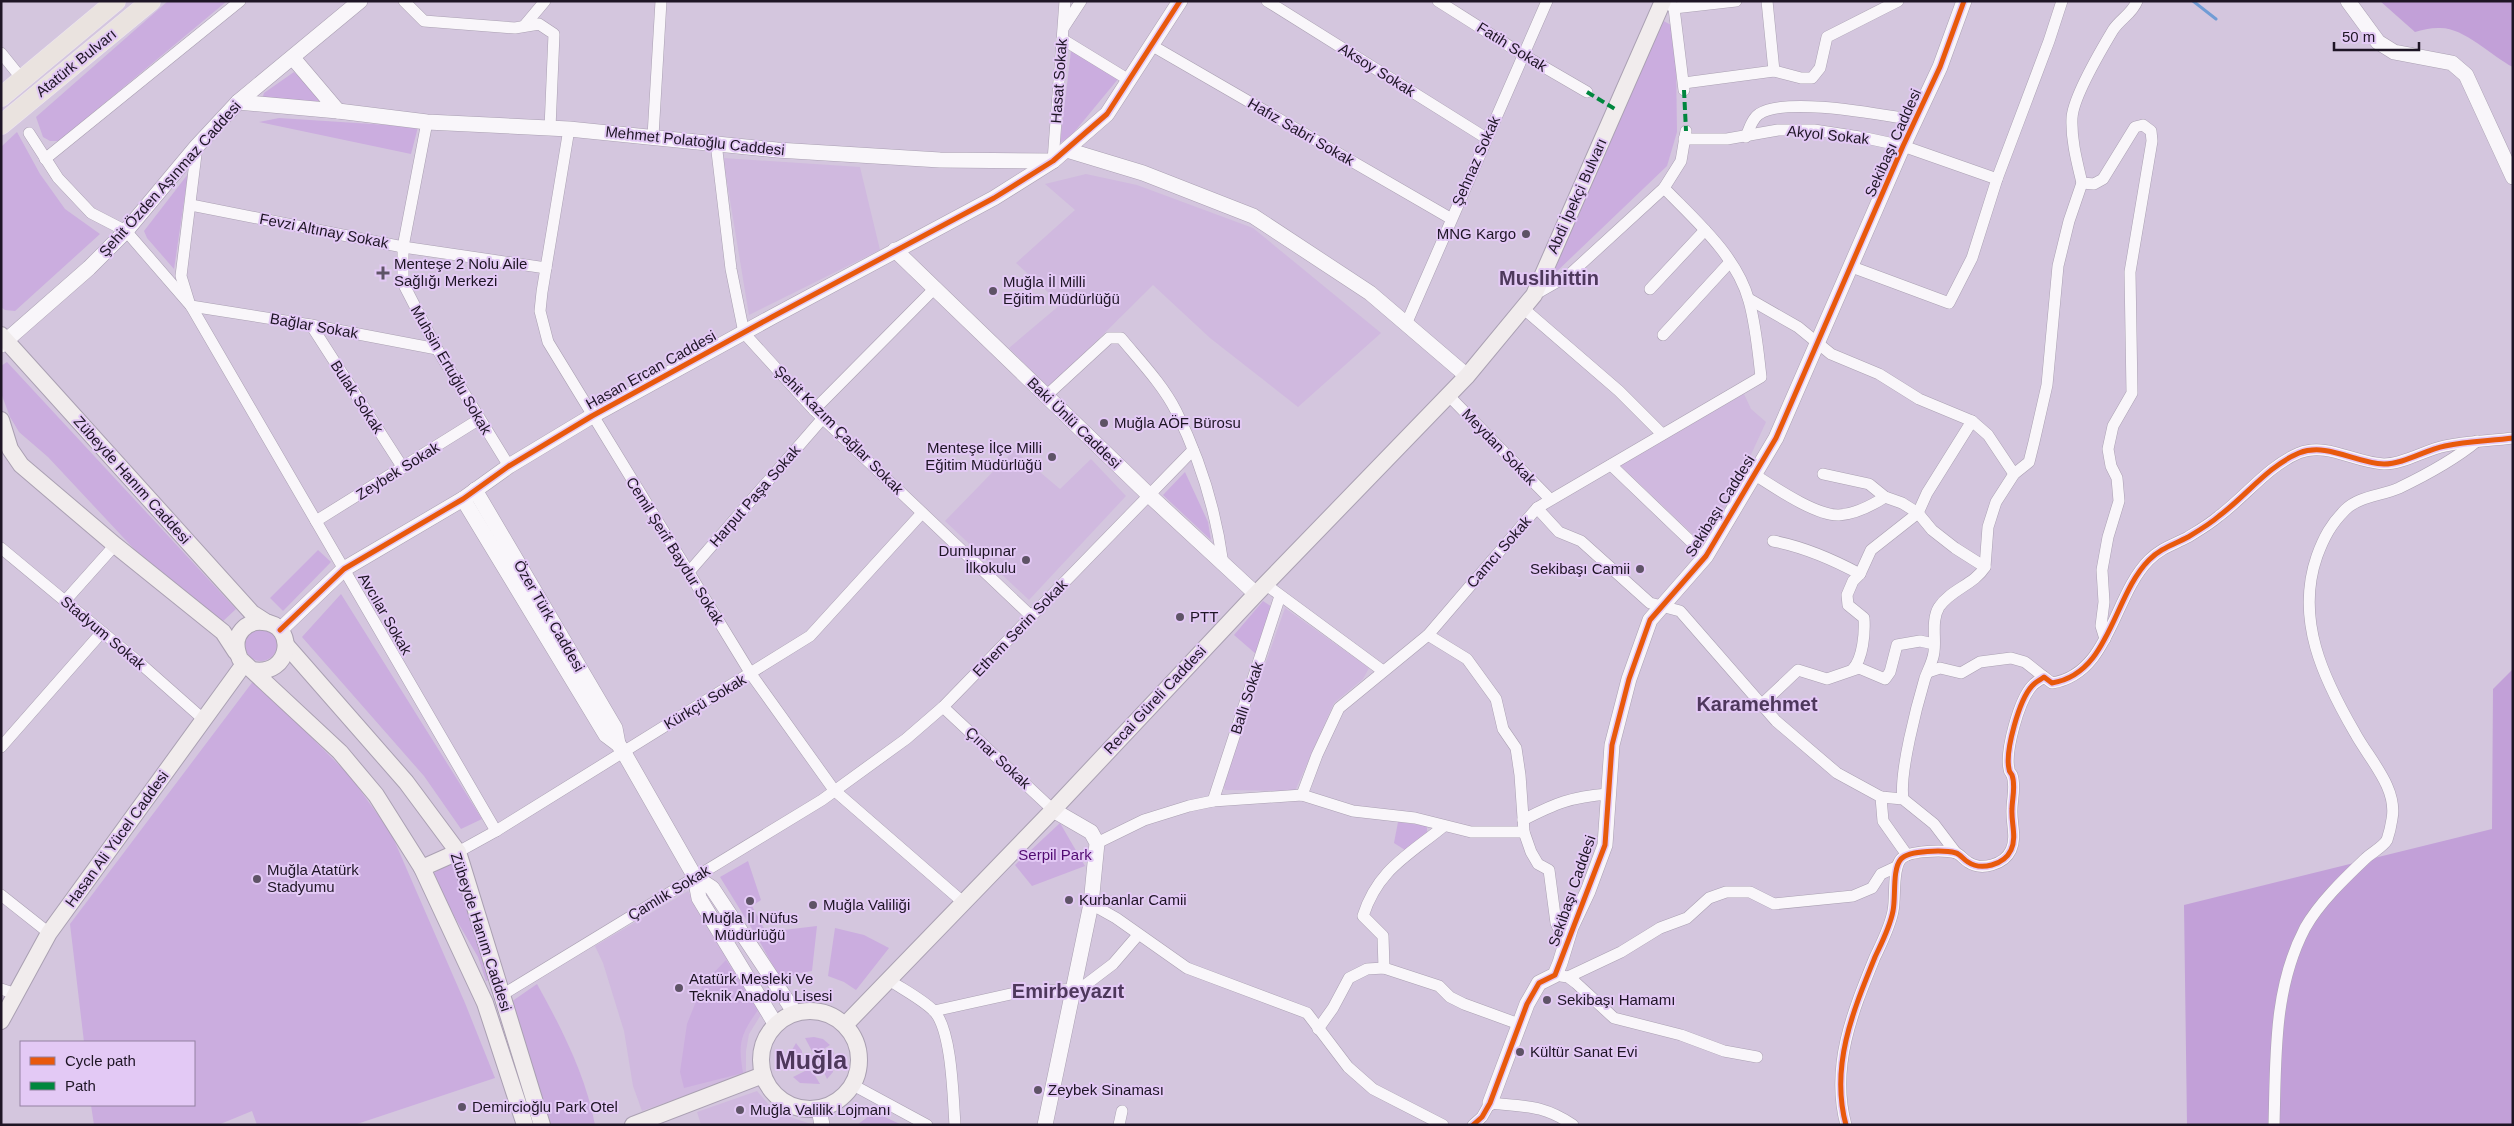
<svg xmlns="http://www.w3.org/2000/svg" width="2514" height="1126" font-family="Helvetica,sans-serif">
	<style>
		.built { fill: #d0b9df }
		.green { fill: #cbaddf }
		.forest { fill: #c2a0d8 }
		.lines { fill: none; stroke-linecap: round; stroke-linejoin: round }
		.stream { stroke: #709cd5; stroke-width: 3 }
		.minor-casing { stroke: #aaa0b2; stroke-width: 12 }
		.tertiary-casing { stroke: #aaa0b2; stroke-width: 16 }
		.secondary-casing { stroke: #aaa0b2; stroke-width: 18 }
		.primary-casing { stroke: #ece5f0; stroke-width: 20 }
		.minor { stroke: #f9f6fa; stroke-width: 11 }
		.tertiary { stroke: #f9f6fa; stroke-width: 15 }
		.secondary { stroke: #f1eced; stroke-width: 16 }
		.primary { stroke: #eae3df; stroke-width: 19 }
		.quiet { stroke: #00873e; stroke-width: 4; stroke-dasharray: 8 4; stroke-linecap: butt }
		.cycleway-casing { stroke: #e3c9f5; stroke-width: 8 }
		.cycleway { stroke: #e8590c; stroke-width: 5 }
		.poi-dot { fill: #5e5366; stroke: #e3c9f5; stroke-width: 2 }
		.labels { text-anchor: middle; stroke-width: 4; stroke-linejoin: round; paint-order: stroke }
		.street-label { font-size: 15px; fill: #1e1525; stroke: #e3c9f5 }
		.poi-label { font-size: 15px; fill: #1e1525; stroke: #e3c9f5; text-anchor: start }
		.park-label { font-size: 15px; fill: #510a71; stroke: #e3c9f5 }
		.district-label { font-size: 20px; font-weight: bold; fill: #4e385c; stroke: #e3c9f5 }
		.town-label { font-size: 25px; font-weight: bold; fill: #4e385c; stroke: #e3c9f5 }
	</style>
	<rect width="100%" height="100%" fill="#d4c6de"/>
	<g class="built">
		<path d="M723,158L860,167L880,250L749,315Z"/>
		<path d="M1086,174L1137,185L1253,228L1381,333L1298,407L1210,338L1153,285L1049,388L1009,348L1061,304L1016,263L1075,210L1045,184Z"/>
		<path d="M1744,394L1751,409L1766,422L1732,496L1702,543L1620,465Z"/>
		<path d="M1014,450L1060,489L1091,459L1126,496L1029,600L945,521Z"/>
		<path d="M1285,608L1369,668L1363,679L1334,703L1295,791L1225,790L1223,784Z"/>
		<path d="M688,891L762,1013L749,1034L746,1051V1074L642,1111L633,1086L624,1031L603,963L595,946Z"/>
		<path d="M757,1091L771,1107L793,1118L814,1125H701L697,1112Z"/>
	</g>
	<g class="green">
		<path d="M168,1H227L59,141H50L43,137L36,117Z"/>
		<path d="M1660,19L1671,25L1676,61L1677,132L1667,166L1552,276Z"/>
		<path d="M1071,51L1118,79L1071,136L1060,143Z"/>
		<path d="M294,72L318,97L319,102L262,99L264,93Z"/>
		<path d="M279,118L418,127L411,154L259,122Z"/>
		<path d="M17,132L40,174L65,209L100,234L15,311L5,310L1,307V147Z"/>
		<path d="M188,174L174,269L147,238L144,231Z"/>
		<path d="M7,362L236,609L221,623L135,550L48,457L19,432L10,417L1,393V366Z"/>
		<path d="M1185,472L1208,522L1211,540L1163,495Z"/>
		<path d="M318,550L331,562L283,611L270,598Z"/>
		<path d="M341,594L482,819L461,829L424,776L302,637Z"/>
		<path d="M1263,601L1272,607L1256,654L1234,635Z"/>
		<circle cx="261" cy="645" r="16"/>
		<path d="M254,680L350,776L391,833L465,1003L495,1078L354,1125H257L252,1111L218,1125H94L91,1105H194V1042H84L70,924Z"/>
		<path d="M1398,822L1427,826V832L1405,850L1394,843Z"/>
		<path d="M1060,823L1085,866L1032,886L1015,865Z"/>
		<path d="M748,861L761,900L752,906L765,930L775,931L817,926L812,971L795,974L782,982L757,937L720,877Z"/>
		<path d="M446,865H456L489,980L486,981L478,957L432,878L434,873Z"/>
		<path d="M835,928L864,935L889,948L856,990L844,982L828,976Z"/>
		<path d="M726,960L758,1010C740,1035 738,1044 743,1073L684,1088L680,1072L687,1024L703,984Z"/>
		<path d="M537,984C561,1027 586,1076 595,1125H550L511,1002Z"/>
		<path d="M814,1037L823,1039L830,1045L818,1053L812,1051L805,1038Z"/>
		<path d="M796,1043L802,1051L803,1063L789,1067L788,1057Z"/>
		<path d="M834,1052L833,1072L827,1079L821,1066L824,1059Z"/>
		<path d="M807,1070L813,1072L820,1084L800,1083L793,1077Z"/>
		<path d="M874,1112L902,1125H857Z"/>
	</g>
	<g class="forest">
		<path d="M2380,1H2513V67C2491,56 2463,26 2438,28C2430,28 2422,30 2415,32Z"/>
		<path d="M2513,669V1125H2187L2184,905L2492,829L2493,689Z"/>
	</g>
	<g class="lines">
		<path class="stream" d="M2193,1L2216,19"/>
		<defs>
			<g id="minor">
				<path d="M404,1L424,21L515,28L539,24L554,34L550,128"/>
				<path d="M1267,1L1486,138"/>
				<path d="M1438,1L1525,56L1587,92"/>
				<path d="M1767,1L1774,71"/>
				<path d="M1669,4L1674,8L1736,1"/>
				<path d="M1674,8L1684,90"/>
				<path d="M524,26L545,1"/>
				<path d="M1064,27L1081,1"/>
				<path d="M1062,39L1129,80"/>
				<path d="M1151,45L1450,218"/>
				<path d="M1,53L22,79"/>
				<path d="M1684,83L1774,71L1801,78H1812L1820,68L1827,37L1898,1"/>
				<path d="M427,122L403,247V283L437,349L509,466"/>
				<path d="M569,129L542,292L540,311L548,342L751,674L834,790L964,903"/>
				<path d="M29,133L58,178L91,213L126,231L191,306L496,831"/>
				<path d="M653,136L661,1"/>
				<path d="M1746,137C1749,129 1752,119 1759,114C1787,96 1881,115 1915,120"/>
				<path d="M1684,139H1727L1778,130H1814L1866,138L1903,146L1997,179"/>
				<path d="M716,143L731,269L744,333L814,410L1031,616"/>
				<path d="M45,159L240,1"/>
				<path d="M1053,161L1065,1"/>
				<path d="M191,205L403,247L546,268"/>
				<path d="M1852,267L1949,303L1972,258L1997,179L2049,41L2062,1"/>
				<path d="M1650,289L1705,230"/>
				<path d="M1534,295L1569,275L1664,188L1681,161L1686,131"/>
				<path d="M1749,299L1798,327L1831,354L1879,374L1919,399L1972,421L1988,435L2014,474"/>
				<path d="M189,302L181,276L197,146"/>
				<path d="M191,306L311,325L437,349"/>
				<path d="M1524,309L1619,391L1662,434"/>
				<path d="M1407,322L1547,1"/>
				<path d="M311,325L403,468"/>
				<path d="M1663,335L1730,262"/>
				<path d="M1448,395L1550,499"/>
				<path d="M1046,396L1109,338H1121C1140,361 1163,385 1176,411C1200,459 1216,511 1223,564"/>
				<path d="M814,410L934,289"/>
				<path d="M1611,465L1706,556"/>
				<path d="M1823,474L1869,484L1885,497L1902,503L1918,513L1932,530L1955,548L1985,567"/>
				<path d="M1755,475C1774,487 1816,516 1839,515C1855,514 1871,506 1885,497"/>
				<path d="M1537,508L1559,532L1581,541L1650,603L1680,611L1776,721L1837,773L1881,797L1883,821L1907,855"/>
				<path d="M316,521L478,420"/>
				<path d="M1773,541C1805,547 1832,559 1860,574"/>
				<path d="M1,548L142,665L203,719"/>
				<path d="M688,573L823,418"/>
				<path d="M1265,584L1383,671"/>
				<path d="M65,601L115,545"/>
				<path d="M1428,635L1467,659L1496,699L1503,729L1516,748L1520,775L1524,832L1531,852L1538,864L1549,870L1556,923L1566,945"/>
				<path d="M2105,639L2101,626L2104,602L2102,570L2108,537L2119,501L2117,478L2111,466L2108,449L2113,426L2132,393L2130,272L2152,141L2151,131L2143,125L2135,127L2103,179L2094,184L2082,183C2077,162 2071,140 2072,118C2073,97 2101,50 2113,30C2120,19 2132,14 2137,1"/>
				<path d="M1853,669C1863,658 1865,633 1864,618L1848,605L1847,595L1853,581L1860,574L1871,550L1918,513L1927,493L1972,421"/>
				<path d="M1928,672L1940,668L1961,673L1980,662L2011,658L2025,662L2044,677"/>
				<path d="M1761,705L1798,670L1827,679L1859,668L1885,679L1890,672L1897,645L1920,641L1934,644"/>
				<path d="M943,707L1053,810"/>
				<path d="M1,747L102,632"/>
				<path d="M1302,795L1317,755L1339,708L1428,635L1537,508L1761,377C1758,351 1756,326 1749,301C1737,256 1695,220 1664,188"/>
				<path d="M1881,797L1903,799L1934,824L1956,853"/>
				<path d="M1903,799C1899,773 1917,705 1925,678C1928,670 1933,661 1934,652C1936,638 1931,620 1939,607C1951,589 1974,585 1985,567L1988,527L1996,502L2014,474L2029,462L2034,442L2047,385L2058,266L2069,221L2082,183"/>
				<path d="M1213,801L1280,596"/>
				<path d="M1523,820C1556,803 1571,797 1608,794"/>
				<path d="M1097,843L1144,820L1189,806L1213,801L1302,795L1353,811L1415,818L1471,832H1524"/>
				<path d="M458,852L496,831L810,636L922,513"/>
				<path d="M1,895L49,933"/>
				<path d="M1091,904L1116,918L1187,968L1307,1013L1348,1067L1373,1089L1443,1125"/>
				<path d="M1384,968L1383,936L1363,916C1378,869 1409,855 1444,826"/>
				<path d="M1561,976L1568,977L1576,983L1614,1018L1681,1035L1724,1051L1757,1057"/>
				<path d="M1568,977L1621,952L1660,928L1687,918L1709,898L1726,892H1750L1774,904L1853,896L1872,888L1881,874L1896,867"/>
				<path d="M889,980C904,990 922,999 934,1011C952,1030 953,1098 955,1125"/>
				<path d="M1,989L16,994"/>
				<path d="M502,995L822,800L906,739L943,707L1193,450"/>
				<path d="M934,1011L1020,992L1080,989L1113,964L1138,935"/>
				<path d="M1318,1029L1333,1008L1349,978L1367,969L1384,968L1439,986L1450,997L1464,1004L1519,1024"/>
				<path d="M853,1085L927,1125"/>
				<path d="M1119,1125L1122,1111"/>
				<path d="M1473,1125L1482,1117L1490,1103C1525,1107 1542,1104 1573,1125"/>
				<path d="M1846,1125C1830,1066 1853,1011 1875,957C1882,942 1890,927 1893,911C1896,897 1892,869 1901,859C1909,850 1945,850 1956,853C1960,854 1964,860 1968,862C1981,871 2004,865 2011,850C2017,837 2011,823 2012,809C2012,799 2016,786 2012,775C2011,773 2009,772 2009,769C2005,751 2019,700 2032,686C2035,682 2040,680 2044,677L2052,683C2110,674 2113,596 2149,560C2161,548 2173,545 2188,537C2198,531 2210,524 2219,516C2246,496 2268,466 2299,453C2327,442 2355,463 2384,464C2404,464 2425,450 2445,446C2468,441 2490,441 2513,438"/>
				<path d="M2274,1125C2276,1058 2273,989 2305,928C2319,903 2344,879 2365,859C2371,853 2383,847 2387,840C2389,834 2391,826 2392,819C2398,788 2369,759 2355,733C2323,678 2295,619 2317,556C2324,537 2331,524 2345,510C2359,496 2381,496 2399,488C2426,475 2454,460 2477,441"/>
			</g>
			<g id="tertiary">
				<path d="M2348,1L2378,42L2394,52L2452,63L2466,75L2513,177"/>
				<path d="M238,102L338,111L293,58"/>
				<path d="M338,111L427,122L569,129L777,150L940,160L1053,161"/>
				<path d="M1067,150L1143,173L1253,216L1370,293L1467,376"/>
				<path d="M895,250L1149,495L1256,594"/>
				<path d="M1,345L89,268L126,231L197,146L238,102L360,1"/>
				<path d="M475,490L615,728L618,744"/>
				<path d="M463,499L606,735L618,744L623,751L695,877L699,898L776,1025"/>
				<path d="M280,630L344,569L463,499L509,466L592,416L772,317L994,198L1053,161L1107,114L1180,1"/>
				<path d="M695,877L712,888L795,1013"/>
				<path d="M1490,1103L1527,1004L1539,983L1555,975L1560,963L1571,927L1588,891L1605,845L1612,745L1629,679L1650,620L1706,556L1776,438L1903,146L1940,67L1964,1"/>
				<path d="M819,1109L822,1125"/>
				<path d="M1045,1125L1091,904L1097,843L1091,832L1053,810"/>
			</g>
			<g id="secondary">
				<path d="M1,335L252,613L266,622"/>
				<path d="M1,420L10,449L21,465L115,545L223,632L236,652"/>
				<path d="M286,645L406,782L458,852L542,1125"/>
				<path d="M252,670C292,677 297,624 263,622C255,621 247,624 242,630C234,639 236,649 240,659L340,752L376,795L422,868L485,1003L525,1125"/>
				<path d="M422,868L458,852"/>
				<circle cx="810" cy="1060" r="49"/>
				<path d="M1,1021L49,933L244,664"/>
				<path d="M845,1025L1053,810L1256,594L1467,376L1534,295L1663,1"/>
				<path d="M633,1125L763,1075"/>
			</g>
			<g id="primary">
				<path d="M1,97L116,1"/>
				<path d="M1,125L151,1"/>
			</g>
		</defs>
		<use href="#minor" class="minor-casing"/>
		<use href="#tertiary" class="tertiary-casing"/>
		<use href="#secondary" class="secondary-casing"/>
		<use href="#primary" class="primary-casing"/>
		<use href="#minor" class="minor"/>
		<use href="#tertiary" class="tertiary"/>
		<use href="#secondary" class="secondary"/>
		<use href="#primary" class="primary"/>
		<g class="quiet">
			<path d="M1684,90L1686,131"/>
			<path d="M1587,92L1615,109"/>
		</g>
		<defs>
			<g id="cycleway">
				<path d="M280,630L344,569L463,499L509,466L592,416L772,317L994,198L1053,161L1107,114L1180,1"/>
				<path d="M1473,1125L1482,1117L1490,1103L1527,1004L1539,983L1555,975L1605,845L1612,745L1629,679L1650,620L1706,556L1776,438L1903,146L1940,67L1964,1"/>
				<path d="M1846,1125C1830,1066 1853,1011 1875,957C1882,942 1890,927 1893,911C1896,897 1892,869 1901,859C1909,850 1945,850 1956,853C1960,854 1964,860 1968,862C1981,871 2004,865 2011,850C2017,837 2011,823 2012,809C2012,799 2016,786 2012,775C2011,773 2009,772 2009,769C2005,751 2019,700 2032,686C2035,682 2040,680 2044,677L2052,683C2110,674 2113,596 2149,560C2161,548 2173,545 2188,537C2198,531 2210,524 2219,516C2246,496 2268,466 2299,453C2327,442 2355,463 2384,464C2404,464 2425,450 2445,446C2468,441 2490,441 2513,438"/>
			</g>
		</defs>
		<use href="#cycleway" class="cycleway-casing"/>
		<use href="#cycleway" class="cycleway"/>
	</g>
	<g class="poi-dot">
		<circle cx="1526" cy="234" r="5"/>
		<path d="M380.5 265.5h5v5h5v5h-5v5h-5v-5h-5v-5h5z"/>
		<circle cx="993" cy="291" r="5"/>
		<circle cx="1104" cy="423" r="5"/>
		<circle cx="1052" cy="457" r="5"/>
		<circle cx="1026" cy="560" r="5"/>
		<circle cx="1640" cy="569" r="5"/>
		<circle cx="1180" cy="617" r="5"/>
		<circle cx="257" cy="879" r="5"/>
		<circle cx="1069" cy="900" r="5"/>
		<circle cx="750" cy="901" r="5"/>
		<circle cx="813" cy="905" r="5"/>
		<circle cx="679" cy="988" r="5"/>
		<circle cx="1547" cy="1000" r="5"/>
		<circle cx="1520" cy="1052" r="5"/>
		<circle cx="1038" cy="1090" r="5"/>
		<circle cx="462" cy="1107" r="5"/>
		<circle cx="740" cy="1110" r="5"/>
	</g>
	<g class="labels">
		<g class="street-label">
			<text transform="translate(1512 47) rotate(32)" y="5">Fatih Sokak</text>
			<text transform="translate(76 63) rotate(-39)" y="5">Atatürk Bulvarı</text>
			<text transform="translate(1377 70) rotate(32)" y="5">Aksoy Sokak</text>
			<text transform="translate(1059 81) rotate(-86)" y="5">Hasat Sokak</text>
			<text transform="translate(1301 132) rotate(30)" y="5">Hafız Sabri Sokak</text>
			<text transform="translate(1828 135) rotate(6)" y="5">Akyol Sokak</text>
			<text transform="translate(695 141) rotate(6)" y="5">Mehmet Polatoğlu Caddesi</text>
			<text transform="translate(1893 143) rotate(-66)" y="5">Sekibaşı Caddesi</text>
			<text transform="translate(1476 161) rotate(-66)" y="5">Şehnaz Sokak</text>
			<text transform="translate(170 179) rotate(-48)" y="5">Şehit Özden Aşınmaz Caddesi</text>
			<text transform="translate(1577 196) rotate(-66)" y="5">Abdi İpekçi Bulvarı</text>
			<text transform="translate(324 231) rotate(11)" y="5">Fevzi Altınay Sokak</text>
			<text transform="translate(314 326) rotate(10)" y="5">Bağlar Sokak</text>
			<text transform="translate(451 370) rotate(60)" y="5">Muhsin Ertuğlu Sokak</text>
			<text transform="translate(651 370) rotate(-29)" y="5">Hasan Ercan Caddesi</text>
			<text transform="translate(357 397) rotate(57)" y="5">Bulak Sokak</text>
			<text transform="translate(1074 423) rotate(44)" y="5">Baki Ünlü Caddesi</text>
			<text transform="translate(839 430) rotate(45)" y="5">Şehit Kazım Çağlar Sokak</text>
			<text transform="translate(1499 447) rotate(46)" y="5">Meydan Sokak</text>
			<text transform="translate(398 471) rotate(-32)" y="5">Zeybek Sokak</text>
			<text transform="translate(132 480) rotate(48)" y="5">Zübeyde Hanım Caddesi</text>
			<text transform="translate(755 496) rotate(-49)" y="5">Harput Paşa Sokak</text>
			<text transform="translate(1720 506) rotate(-58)" y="5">Sekibaşı Caddesi</text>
			<text transform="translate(675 551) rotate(58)" y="5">Cemil Şerif Baydur Sokak</text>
			<text transform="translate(1499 552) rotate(-49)" y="5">Camcı Sokak</text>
			<text transform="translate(385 614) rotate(60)" y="5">Avcılar Sokak</text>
			<text transform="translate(549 616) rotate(60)" y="5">Özer Türk Caddesi</text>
			<text transform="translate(1020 628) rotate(-46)" y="5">Ethem Serin Sokak</text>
			<text transform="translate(103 633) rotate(40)" y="5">Stadyum Sokak</text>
			<text transform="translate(1247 698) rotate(-72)" y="5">Ballı Sokak</text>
			<text transform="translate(1155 700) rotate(-47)" y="5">Recai Güreli Caddesi</text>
			<text transform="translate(705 702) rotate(-31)" y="5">Kürkçü Sokak</text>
			<text transform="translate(998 758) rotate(43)" y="5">Çınar Sokak</text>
			<text transform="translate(117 839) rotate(-54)" y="5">Hasan Ali Yücel Caddesi</text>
			<text transform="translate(1572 891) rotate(-71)" y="5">Sekibaşı Caddesi</text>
			<text transform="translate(669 893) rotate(-31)" y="5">Çamlık Sokak</text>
			<text transform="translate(481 932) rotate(72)" y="5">Zübeyde Hanım Caddesi</text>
		</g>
		<g class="poi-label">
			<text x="1516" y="239" text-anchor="end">MNG Kargo</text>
			<text x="394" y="269">Menteşe 2 Nolu Aile<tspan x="394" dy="17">Sağlığı Merkezi</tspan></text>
			<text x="1003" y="287">Muğla İl Milli<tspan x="1003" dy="17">Eğitim Müdürlüğü</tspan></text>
			<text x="1114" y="428">Muğla AÖF Bürosu</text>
			<text x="1042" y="453" text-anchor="end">Menteşe İlçe Milli<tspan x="1042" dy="17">Eğitim Müdürlüğü</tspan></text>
			<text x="1016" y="556" text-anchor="end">Dumlupınar<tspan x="1016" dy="17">İlkokulu</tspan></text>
			<text x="1630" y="574" text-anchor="end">Sekibaşı Camii</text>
			<text x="1190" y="622">PTT</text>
			<text x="267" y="875">Muğla Atatürk<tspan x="267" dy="17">Stadyumu</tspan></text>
			<text x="1079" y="905">Kurbanlar Camii</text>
			<text x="823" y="910">Muğla Valiliği</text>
			<text x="750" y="923" text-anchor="middle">Muğla İl Nüfus<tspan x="750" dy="17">Müdürlüğü</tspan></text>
			<text x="689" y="984">Atatürk Mesleki Ve<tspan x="689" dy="17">Teknik Anadolu Lisesi</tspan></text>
			<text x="1557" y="1005">Sekibaşı Hamamı</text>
			<text x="1530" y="1057">Kültür Sanat Evi</text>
			<text x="1048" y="1095">Zeybek Sinaması</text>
			<text x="472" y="1112">Demircioğlu Park Otel</text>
			<text x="750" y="1115">Muğla Valilik Lojmanı</text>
		</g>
		<g class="park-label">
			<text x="1055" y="860">Serpil Park</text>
		</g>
		<g class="district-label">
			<text x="1549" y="285">Muslihittin</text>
			<text x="1757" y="711">Karamehmet</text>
			<text x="1068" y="998">Emirbeyazıt</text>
		</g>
		<g class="town-label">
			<text x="811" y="1069">Muğla</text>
		</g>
	</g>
	<rect width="2514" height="1126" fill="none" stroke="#1e1525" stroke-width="5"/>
	<rect x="20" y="1041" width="175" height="65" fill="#e3c9f5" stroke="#9481a2"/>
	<rect x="30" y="1057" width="25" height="8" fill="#e8590c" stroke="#9481a2"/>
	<text x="65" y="1066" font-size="15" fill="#1e1525">Cycle path</text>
	<rect x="30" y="1082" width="25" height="8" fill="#00873e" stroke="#9481a2"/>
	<text x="65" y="1091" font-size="15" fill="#1e1525">Path</text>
	<path d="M2334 42v8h85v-8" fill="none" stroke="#1e1525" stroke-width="2.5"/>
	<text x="2342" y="42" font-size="15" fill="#1e1525" stroke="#e3c9f5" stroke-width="4" paint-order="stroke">50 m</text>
</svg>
